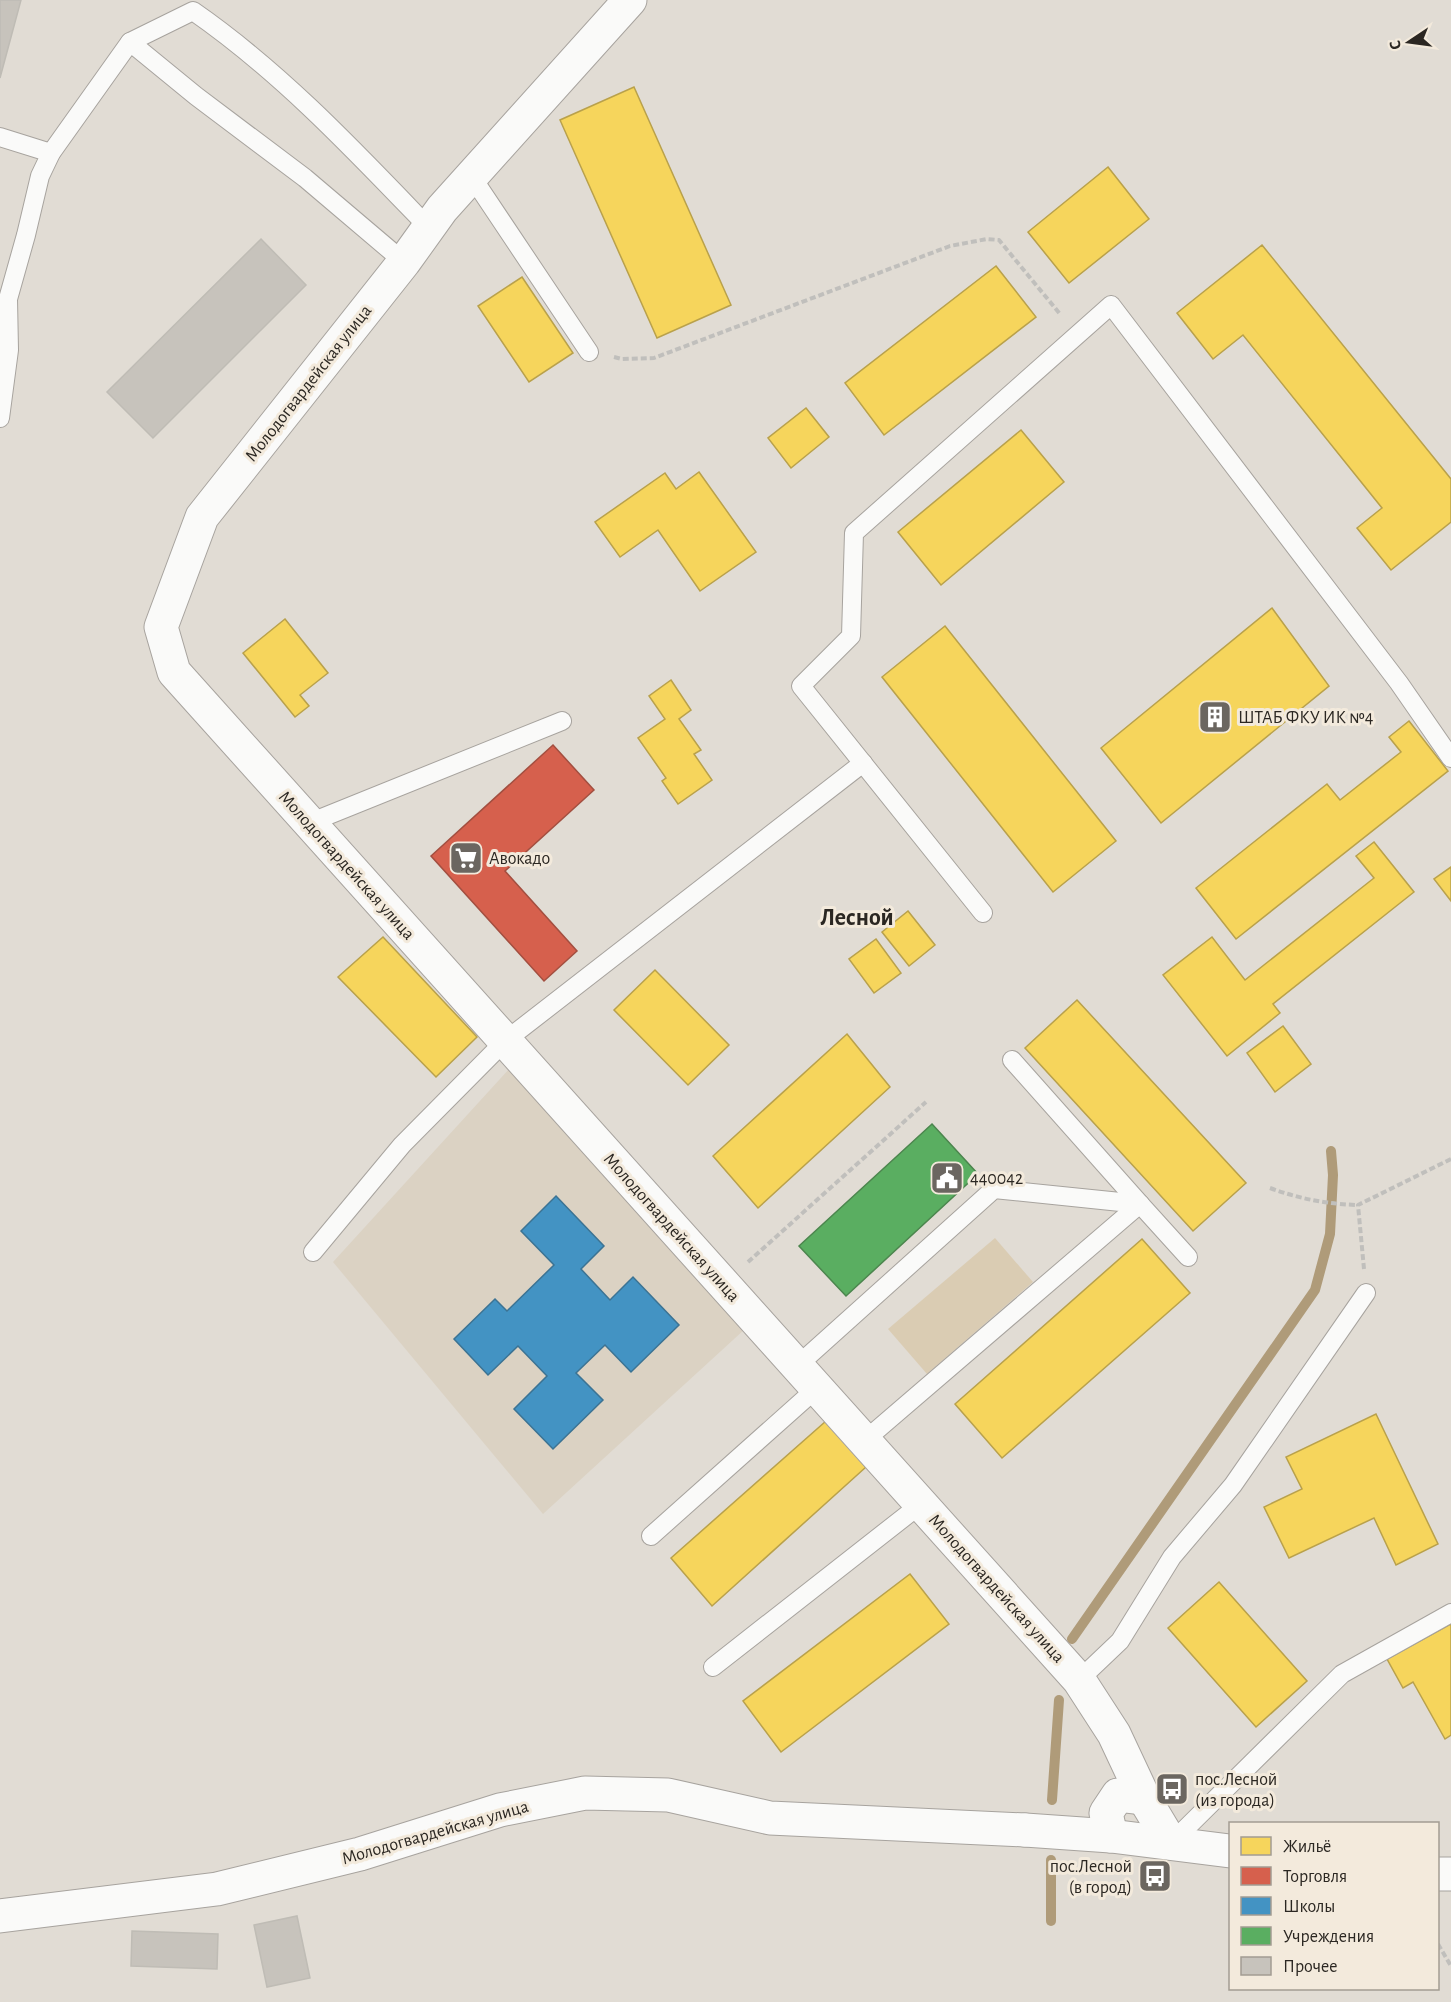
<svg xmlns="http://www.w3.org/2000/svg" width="1451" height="2002" font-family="'Alegreya Sans',sans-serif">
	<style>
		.built { fill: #dbd2c3 }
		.green { fill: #daccb3 }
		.homes { fill: #f6d55c; stroke: #b9a14b; stroke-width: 1.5 }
		.shops { fill: #d6604d; stroke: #a34f40; stroke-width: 1.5 }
		.schools { fill: #4393c3; stroke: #3c7393; stroke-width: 1.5 }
		.public { fill: #5aae61; stroke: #4c864e; stroke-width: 1.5 }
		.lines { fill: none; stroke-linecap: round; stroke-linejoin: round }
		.stream { stroke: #af9b79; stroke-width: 10 }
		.building { fill: #c7c3bc; stroke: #bfbcb5; stroke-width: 1.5 }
		.service-casing { stroke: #a7a39e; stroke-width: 20 }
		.minor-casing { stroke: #a7a39e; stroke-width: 35 }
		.tertiary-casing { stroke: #a7a39e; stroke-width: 35 }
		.path { stroke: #c0bfbc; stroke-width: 4; stroke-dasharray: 6 3; stroke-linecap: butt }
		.service { stroke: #fafaf9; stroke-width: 18 }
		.minor { stroke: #fafaf9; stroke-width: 33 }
		.tertiary { stroke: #fafaf9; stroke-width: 33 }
		.labels { text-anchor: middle; stroke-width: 6; stroke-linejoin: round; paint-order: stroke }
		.street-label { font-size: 18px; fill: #2b2722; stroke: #f3eadc }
		.poi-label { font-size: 18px; fill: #2b2722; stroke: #f3eadc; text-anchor: start }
		.district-label { font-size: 24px; font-weight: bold; fill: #2b2722; stroke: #f3eadc }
	</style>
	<rect width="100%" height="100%" fill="#e1dcd4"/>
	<path class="built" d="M510,1068L745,1329L543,1514L333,1262Z"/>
	<path class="green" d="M995,1238L1033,1282L927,1374L888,1329Z"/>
	<g class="homes">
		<path d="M634,87L731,305L657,338L560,120Z"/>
		<path d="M1108,167L1149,219L1069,283L1028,232Z"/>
		<path d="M1262,245L1451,479V522L1391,570L1357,528L1382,508L1243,335L1213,359L1177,313Z"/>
		<path d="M996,266L1036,317L884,435L845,383Z"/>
		<path d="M522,277L573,353L529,382L478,306Z"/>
		<path d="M806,408L829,437L791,468L768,438Z"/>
		<path d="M1021,430L1064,482L941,585L898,532Z"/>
		<path d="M699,472L756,552L700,591L658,530L620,557L595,522L665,473L676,489Z"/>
		<path d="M1272,608L1329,686L1161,823L1101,748Z"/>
		<path d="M285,619L328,673L300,695L309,706L295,717L243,653Z"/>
		<path d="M945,626L1116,841L1053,892L882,677Z"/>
		<path d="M671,680L691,710L679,719L701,750L694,754L712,780L678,804L662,781L666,778L638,738L665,719L649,696Z"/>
		<path d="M1409,721L1448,771L1236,939L1196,888L1327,784L1340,800L1401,752L1389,737Z"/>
		<path d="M1374,842L1414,892L1273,1004L1280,1013L1227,1056L1163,975L1212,937L1245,980L1374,878L1356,856Z"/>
		<path d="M1451,867V901L1434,879Z"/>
		<path d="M908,911L935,945L909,966L882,932Z"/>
		<path d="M383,937L477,1037L436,1077L338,977Z"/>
		<path d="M876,939L901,973L874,993L849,959Z"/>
		<path d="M655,970L729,1045L688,1085L614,1010Z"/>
		<path d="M1077,1000L1246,1183L1193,1231L1025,1048Z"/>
		<path d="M1283,1026L1311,1064L1275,1092L1247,1053Z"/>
		<path d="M847,1034L890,1087L758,1208L713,1156Z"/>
		<path d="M1142,1239L1190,1293L1002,1458L955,1404Z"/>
		<path d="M1376,1414L1438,1544L1396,1565L1374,1518L1289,1558L1264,1507L1302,1489L1286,1457Z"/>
		<path d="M826,1421L866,1467L712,1606L671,1558Z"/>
		<path d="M910,1574L949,1624L781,1752L743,1701Z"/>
		<path d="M1219,1582L1307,1681L1256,1727L1168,1628Z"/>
		<path d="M1451,1624V1735L1445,1739L1413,1682L1403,1688L1387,1659Z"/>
	</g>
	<path class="shops" d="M553,745L594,790L505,871L577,951L544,981L431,856Z"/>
	<path class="schools" d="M556,1196L604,1246L581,1269L610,1300L633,1277L679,1325L631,1372L605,1345L576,1373L603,1400L553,1449L514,1409L547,1376L518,1346L488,1375L454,1339L495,1299L507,1311L554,1265L521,1231Z"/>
	<path class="public" d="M932,1124L978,1174L846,1296L799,1246Z"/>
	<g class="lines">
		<g class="stream">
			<path d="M1072,1639L1315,1290L1330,1234L1333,1175L1331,1151"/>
			<path d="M1052,1800L1059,1700"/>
			<path d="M1051,1860V1921"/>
		</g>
	</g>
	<g class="building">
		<path d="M0,0H21L0,78Z"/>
		<path d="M261,239L306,285L153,438L107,392Z"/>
		<path d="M297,1916L310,1978L267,1987L254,1925Z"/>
		<path d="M132,1931L218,1934L217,1969L131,1966Z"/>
	</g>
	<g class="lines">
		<defs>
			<g id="service">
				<path d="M130,42L193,11C281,72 355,151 429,228"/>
				<path d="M0,137L51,153"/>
				<path d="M472,177L589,352"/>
				<path d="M0,418L9,350L8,299L26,235L40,176L51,153L130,42L196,96L305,178L404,262"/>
				<path d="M309,823L562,721"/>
				<path d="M983,913L801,686L851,636L854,533L1111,305L1399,683L1451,758"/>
				<path d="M1012,1060L1140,1204"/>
				<path d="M313,1252L402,1145L505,1041L863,763"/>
				<path d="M797,1366L994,1189L1140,1204"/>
				<path d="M864,1441L1140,1204L1188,1257"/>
				<path d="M651,1536L817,1388"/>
				<path d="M713,1667L921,1504"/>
				<path d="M1079,1680L1120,1641L1172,1557L1233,1485L1366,1293"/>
				<path d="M1171,1843L1342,1674L1451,1613"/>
			</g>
			<g id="minor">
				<path d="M630,0L442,209L404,262L202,517L161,627L174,672L1079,1680L1114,1734L1144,1798L1171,1843"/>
				<path d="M1111,1836L1106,1813L1118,1795L1144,1798"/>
				<path d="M0,1916L217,1889L360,1854L500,1810L585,1793L668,1795L770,1818L1025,1830"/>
			</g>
			<g id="tertiary">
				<path d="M1025,1830L1111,1836L1230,1851"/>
				<path d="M1438,1874H1451"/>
			</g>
		</defs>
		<use href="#service" class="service-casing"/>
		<use href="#minor" class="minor-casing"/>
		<use href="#tertiary" class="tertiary-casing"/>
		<g class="path">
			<path d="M614,357L622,359L654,358L950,246L987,239L999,240L1060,314"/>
			<path d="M1270,1188C1300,1199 1327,1204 1358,1205"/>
			<path d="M748,1262L926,1102"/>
			<path d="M1364,1269L1358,1205L1451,1159"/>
			<path d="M1438,1944L1451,1966"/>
		</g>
		<use href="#service" class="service"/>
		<use href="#minor" class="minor"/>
		<use href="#tertiary" class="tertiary"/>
	</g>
	<defs>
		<symbol id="building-square" viewBox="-11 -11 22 22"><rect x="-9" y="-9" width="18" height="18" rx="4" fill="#6b6660" stroke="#f3eadc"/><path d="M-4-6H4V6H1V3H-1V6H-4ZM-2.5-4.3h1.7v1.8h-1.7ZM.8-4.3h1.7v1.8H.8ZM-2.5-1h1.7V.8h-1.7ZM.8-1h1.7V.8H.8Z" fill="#fff"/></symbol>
		<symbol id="supermarket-square" viewBox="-11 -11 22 22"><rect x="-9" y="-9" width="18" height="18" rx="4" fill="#6b6660" stroke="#f3eadc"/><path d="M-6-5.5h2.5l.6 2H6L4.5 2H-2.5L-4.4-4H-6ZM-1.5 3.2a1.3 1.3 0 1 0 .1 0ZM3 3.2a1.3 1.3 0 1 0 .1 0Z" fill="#fff"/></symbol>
		<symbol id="civic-square" viewBox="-11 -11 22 22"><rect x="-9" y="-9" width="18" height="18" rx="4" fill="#6b6660" stroke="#f3eadc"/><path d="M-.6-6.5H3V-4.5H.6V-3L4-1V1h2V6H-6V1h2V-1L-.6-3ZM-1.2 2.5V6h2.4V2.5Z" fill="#fff"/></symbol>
		<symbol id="bus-square" viewBox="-11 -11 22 22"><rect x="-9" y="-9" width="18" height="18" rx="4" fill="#6b6660" stroke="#f3eadc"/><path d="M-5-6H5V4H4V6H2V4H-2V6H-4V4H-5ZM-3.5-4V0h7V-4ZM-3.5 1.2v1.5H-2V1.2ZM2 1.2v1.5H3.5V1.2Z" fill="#fff"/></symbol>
	</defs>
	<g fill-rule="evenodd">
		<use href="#building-square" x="1196" y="698" width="38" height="38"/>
		<use href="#supermarket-square" x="447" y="839" width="38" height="38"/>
		<use href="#civic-square" x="928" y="1159" width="38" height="38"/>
		<use href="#bus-square" x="1153" y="1770" width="38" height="38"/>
		<use href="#bus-square" x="1136" y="1857" width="38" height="38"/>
	</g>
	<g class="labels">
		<g class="street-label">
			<text transform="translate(308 383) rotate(-52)" y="6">Молодогвардейская улица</text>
			<text transform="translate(347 865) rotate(48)" y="6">Молодогвардейская улица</text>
			<text transform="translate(672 1227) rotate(48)" y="6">Молодогвардейская улица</text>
			<text transform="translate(997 1588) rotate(48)" y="6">Молодогвардейская улица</text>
			<text transform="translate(435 1832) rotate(-16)" y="6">Молодогвардейская улица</text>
		</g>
		<g class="poi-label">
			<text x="1238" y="723">ШТАБ ФКУ ИК №4</text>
			<text x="489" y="864">Авокадо</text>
			<text x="970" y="1184">440042</text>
			<text x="1195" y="1785">пос.Лесной<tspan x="1195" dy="21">(из города)</tspan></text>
			<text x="1132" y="1872" text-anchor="end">пос.Лесной<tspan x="1132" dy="21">(в город)</tspan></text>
		</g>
		<g class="district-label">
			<text x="857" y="925">Лесной</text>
		</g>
	</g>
	<rect x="1229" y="1822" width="210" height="168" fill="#f3eadc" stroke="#a39c92" stroke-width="1.5"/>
	<rect x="1241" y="1837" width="30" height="18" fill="#f6d55c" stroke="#a39c92" stroke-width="1.5"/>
	<text x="1283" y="1852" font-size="18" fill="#2b2722">Жильё</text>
	<rect x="1241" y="1867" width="30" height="18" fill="#d6604d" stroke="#a39c92" stroke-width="1.5"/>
	<text x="1283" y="1882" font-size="18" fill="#2b2722">Торговля</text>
	<rect x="1241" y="1897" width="30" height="18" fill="#4393c3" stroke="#a39c92" stroke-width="1.5"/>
	<text x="1283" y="1912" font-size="18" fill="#2b2722">Школы</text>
	<rect x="1241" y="1927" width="30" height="18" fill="#5aae61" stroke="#a39c92" stroke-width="1.5"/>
	<text x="1283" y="1942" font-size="18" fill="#2b2722">Учреждения</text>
	<rect x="1241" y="1957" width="30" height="18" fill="#c7c3bc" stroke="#a39c92" stroke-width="1.5"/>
	<text x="1283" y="1972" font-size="18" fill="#2b2722">Прочее</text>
	<g transform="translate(1409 42) rotate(257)" stroke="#f3eadc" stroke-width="4.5" paint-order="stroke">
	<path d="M0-4.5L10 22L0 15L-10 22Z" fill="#2b2722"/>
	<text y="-9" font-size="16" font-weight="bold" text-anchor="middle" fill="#2b2722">С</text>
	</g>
</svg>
